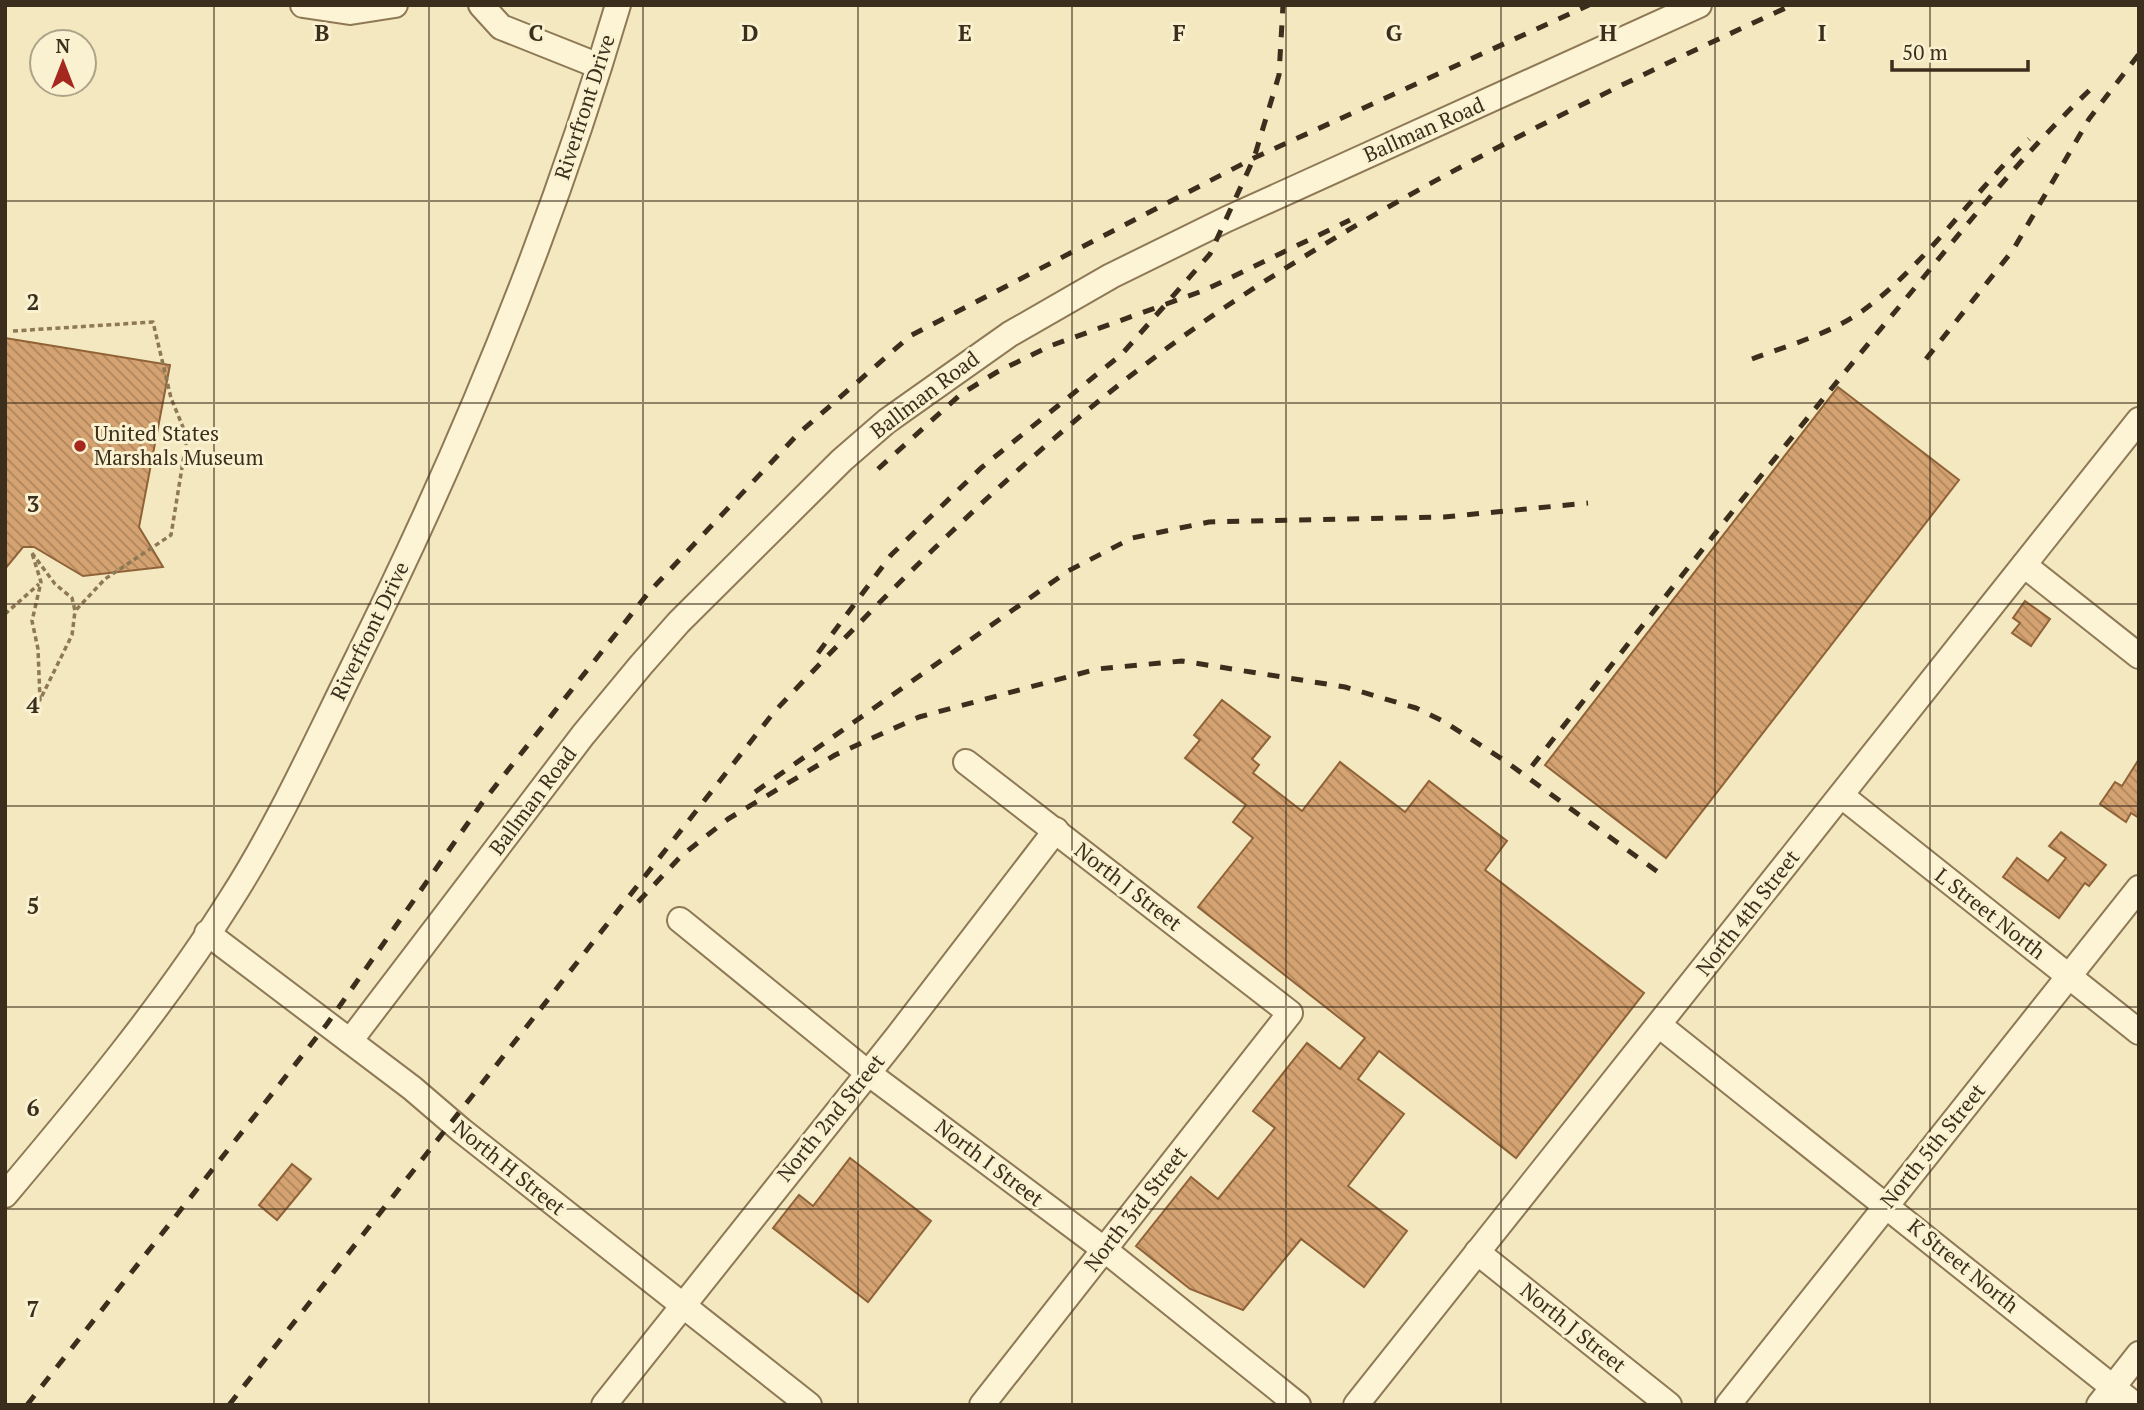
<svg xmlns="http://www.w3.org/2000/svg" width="2144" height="1410" font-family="'PT Serif',serif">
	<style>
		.building { fill: url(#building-back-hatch); stroke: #906238; stroke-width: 2 }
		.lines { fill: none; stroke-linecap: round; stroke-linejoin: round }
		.minor-casing { stroke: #8e7855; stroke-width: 28 }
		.path { stroke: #8e7855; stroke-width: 3.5; stroke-dasharray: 5 3.5; stroke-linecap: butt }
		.minor { stroke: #fcf4d4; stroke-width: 24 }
		.rail { stroke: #3c2e1c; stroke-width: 5; stroke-dasharray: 12 12; stroke-linecap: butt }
		.grid { fill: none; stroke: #3c2e1c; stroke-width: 2; stroke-opacity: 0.55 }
		.poi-dot { fill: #a4281e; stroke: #f9f1d0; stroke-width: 2.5 }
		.labels { text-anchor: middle; stroke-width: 6; stroke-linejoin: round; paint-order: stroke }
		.street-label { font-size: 21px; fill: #3c2e1c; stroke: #f9f1d0 }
		.poi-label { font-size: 21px; fill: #3c2e1c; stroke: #f9f1d0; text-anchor: start }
		.grid-label { font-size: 23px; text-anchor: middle; font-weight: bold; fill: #3c2e1c; stroke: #f9f1d0; stroke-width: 6; stroke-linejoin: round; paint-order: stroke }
	</style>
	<defs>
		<pattern id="building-back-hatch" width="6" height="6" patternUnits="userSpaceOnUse" patternTransform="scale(1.75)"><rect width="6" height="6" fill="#d5a371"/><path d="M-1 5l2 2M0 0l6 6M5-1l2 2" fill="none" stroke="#ae855c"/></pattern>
	</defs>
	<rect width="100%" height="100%" fill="#f3e8bf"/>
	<g class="building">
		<path d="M5,338L170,365L139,527L163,567L83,576L34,547H23L5,569Z"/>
		<path d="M1838,387L1959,480L1666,858L1545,765Z"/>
		<path d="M2025,601L2050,619L2031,646L2012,633L2020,623L2013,618Z"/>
		<path d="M1222,700L1270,737L1252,759L1259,765L1253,773L1302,811L1340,762L1405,812L1429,781L1507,841L1485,870L1644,993L1516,1158L1379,1051L1358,1079L1404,1114L1348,1186L1407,1231L1364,1287L1301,1239L1243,1310L1190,1289L1136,1246L1191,1177L1218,1199L1275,1128L1253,1111L1307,1043L1340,1069L1365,1038L1198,907L1253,838L1233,822L1246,805L1185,758L1200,740L1194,735Z"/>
		<path d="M2139,759V818L2131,813L2126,822L2100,804L2115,782L2122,786Z"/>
		<path d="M2061,832L2106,865L2089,886L2085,883L2059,918L2003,877L2017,858L2048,881L2066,858L2049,846Z"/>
		<path d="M850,1158L931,1221L868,1302L773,1228L799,1195L813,1206Z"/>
		<path d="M292,1164L311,1179L277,1220L259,1205Z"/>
	</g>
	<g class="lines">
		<defs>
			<g id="minor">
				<path d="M303,5L350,12L395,5"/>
				<path d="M481,5L501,27L599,66"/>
				<path d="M2024,565L2139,656"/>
				<path d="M966,762L1290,1013L982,1405"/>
				<path d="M1842,796L2139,1032"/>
				<path d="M680,920L868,1073L1105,1250L1298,1405"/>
				<path d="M207,933L412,1088L461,1130L809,1405"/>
				<path d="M1659,1025L2135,1405"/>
				<path d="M350,1041L583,735L641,665L679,622L842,460L887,421L1010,334L1111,276L1227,219L1699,5"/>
				<path d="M5,1195C85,1100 165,1004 231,899C276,829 314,746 351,671C458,457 550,235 618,5"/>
				<path d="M1477,1252L1669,1405"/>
				<path d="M604,1405L897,1037L1056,830"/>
				<path d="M1356,1405L2139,420"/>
				<path d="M1728,1405L2139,888"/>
				<path d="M2099,1405L2139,1354"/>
			</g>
		</defs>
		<use href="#minor" class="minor-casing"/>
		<g class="path">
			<path d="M13,331L153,322L171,398L187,437L171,535L105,579L75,611"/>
			<path d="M32,553L55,584L72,598L75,611L72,635L40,700L38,649L32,621L41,582Z"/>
			<path d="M5,614L39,584"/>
		</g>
		<use href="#minor" class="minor"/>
		<g class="rail">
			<path d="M1752,359C1789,345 1833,333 1865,309C1924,266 1975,191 2029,139"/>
			<path d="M1926,359L2013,250L2089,119L2139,54"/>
			<path d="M878,469L961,394L997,372L1050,346L1205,290L1350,220"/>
			<path d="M818,653L891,555L981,468L1122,354L1210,254L1254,158L1279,75L1283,5"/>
			<path d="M1532,766C1653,613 1773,457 1899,307C1962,231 2023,153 2095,85"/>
			<path d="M755,792L1068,571L1132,538L1209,522L1444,517L1588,503"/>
			<path d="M638,902L681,856L728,819L835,755L879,735L919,717L1097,669L1182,661L1345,687L1416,708L1443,721L1505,761L1662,875"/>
			<path d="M27,1405L327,1024L482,803L649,592L798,434L910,336L1254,158L1589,5"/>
			<path d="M229,1405L774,712C917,561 1067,410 1242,296C1416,182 1603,92 1792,5"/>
		</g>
	</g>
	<path class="grid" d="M214,5V1405M429,5V1405M643,5V1405M858,5V1405M1072,5V1405M1286,5V1405M1501,5V1405M1715,5V1405M1930,5V1405M5,201H2139M5,403H2139M5,604H2139M5,806H2139M5,1007H2139M5,1209H2139"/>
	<circle class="poi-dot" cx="80" cy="446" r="7"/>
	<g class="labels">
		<g class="street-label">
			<text transform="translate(585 107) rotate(-72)" y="7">Riverfront Drive</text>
			<text transform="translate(1424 130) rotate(-24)" y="7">Ballman Road</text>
			<text transform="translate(925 395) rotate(-37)" y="7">Ballman Road</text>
			<text transform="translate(370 631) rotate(-64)" y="7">Riverfront Drive</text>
			<text transform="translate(533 801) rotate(-53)" y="7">Ballman Road</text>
			<text transform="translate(1128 887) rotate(38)" y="7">North J Street</text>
			<text transform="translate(1748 913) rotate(-52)" y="7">North 4th Street</text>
			<text transform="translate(1990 914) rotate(38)" y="7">L Street North</text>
			<text transform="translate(831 1118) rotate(-51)" y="7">North 2nd Street</text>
			<text transform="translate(1933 1146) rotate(-51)" y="7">North 5th Street</text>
			<text transform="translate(989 1163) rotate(37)" y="7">North I Street</text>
			<text transform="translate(509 1168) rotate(39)" y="7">North H Street</text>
			<text transform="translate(1136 1209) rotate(-52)" y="7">North 3rd Street</text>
			<text transform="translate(1963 1266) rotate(39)" y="7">K Street North</text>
			<text transform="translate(1573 1328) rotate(39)" y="7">North J Street</text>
		</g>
		<g class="poi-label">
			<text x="94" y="441">United States<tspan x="94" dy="24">Marshals Museum</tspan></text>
		</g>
	</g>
	<g class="grid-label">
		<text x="322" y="41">B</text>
		<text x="536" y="41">C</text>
		<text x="750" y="41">D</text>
		<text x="965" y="41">E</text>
		<text x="1179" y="41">F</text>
		<text x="1394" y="41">G</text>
		<text x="1608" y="41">H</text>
		<text x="1822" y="41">I</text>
		<text x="33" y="310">2</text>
		<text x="33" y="512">3</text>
		<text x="33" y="713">4</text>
		<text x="33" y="914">5</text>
		<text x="33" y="1116">6</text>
		<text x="33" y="1317">7</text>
	</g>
	<rect width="2144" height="1410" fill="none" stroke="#3c2e1c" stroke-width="14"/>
	<g transform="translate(63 63)"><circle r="33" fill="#f9f1d0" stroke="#ada388" stroke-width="2"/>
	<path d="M0-5L12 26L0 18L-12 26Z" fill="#a4281e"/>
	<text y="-10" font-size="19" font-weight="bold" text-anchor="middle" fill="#3c2e1c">N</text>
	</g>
	<path d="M1892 60v10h136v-10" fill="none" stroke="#3c2e1c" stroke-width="3.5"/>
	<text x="1902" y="60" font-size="21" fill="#3c2e1c" stroke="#f9f1d0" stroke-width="5" paint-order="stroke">50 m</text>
</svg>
